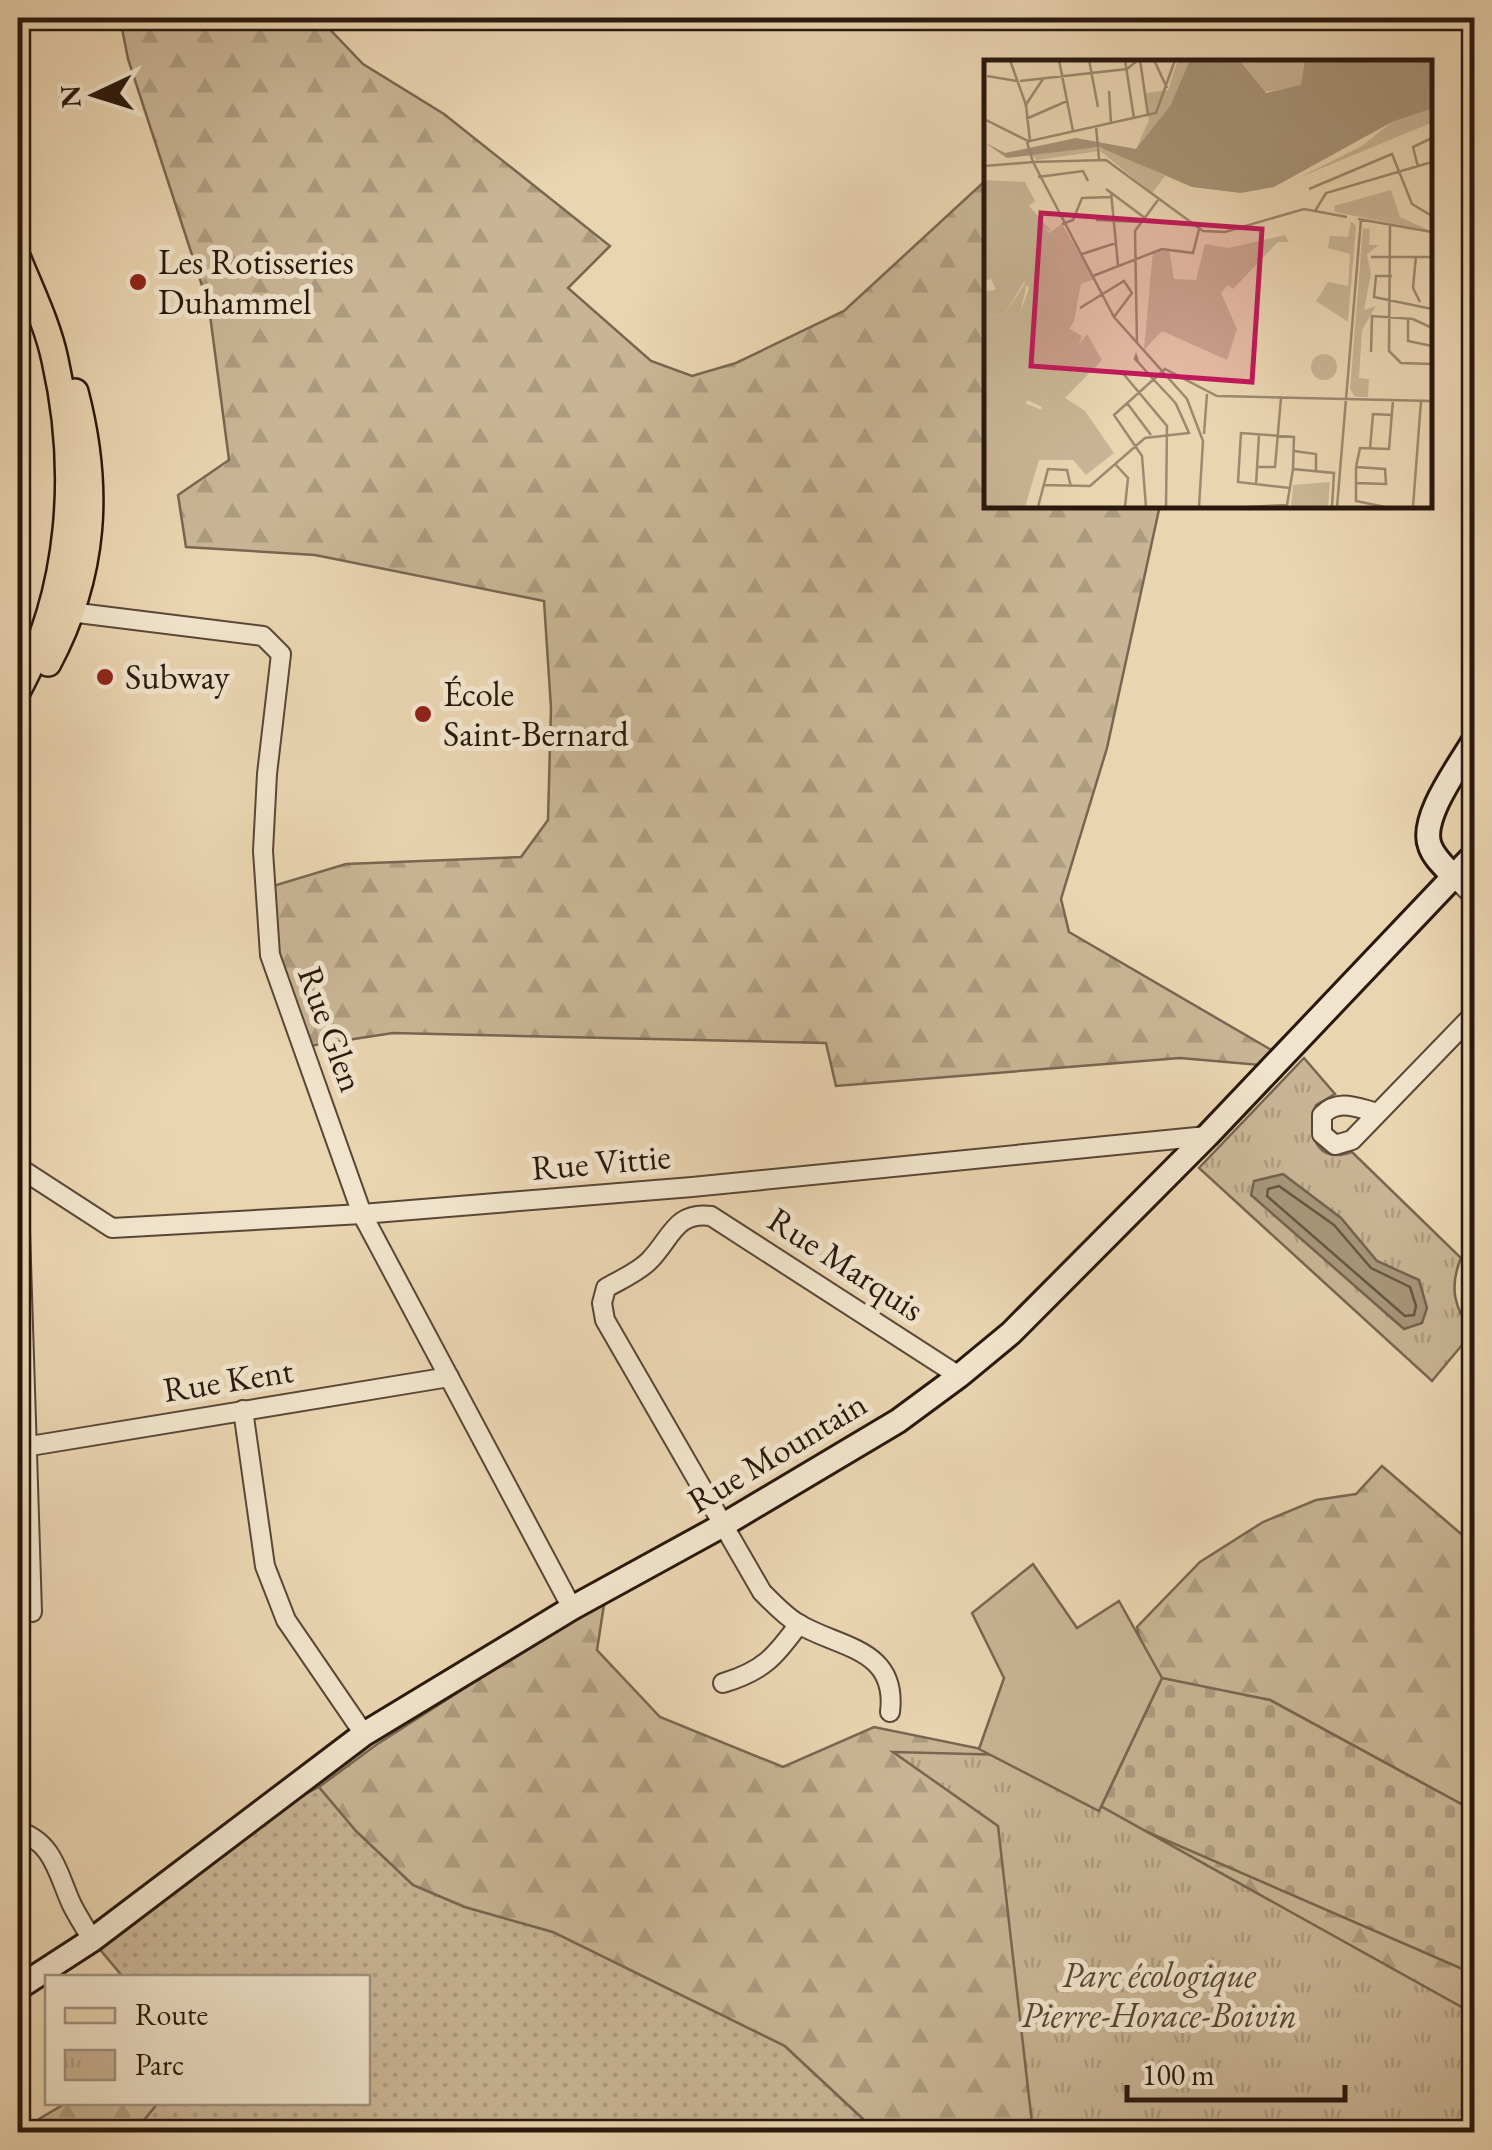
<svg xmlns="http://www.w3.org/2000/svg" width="1492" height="2150" font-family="'EB Garamond',serif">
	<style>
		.grass { fill: url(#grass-dots); stroke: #796651; stroke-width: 2.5 }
		.forest { fill: url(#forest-firs); stroke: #796651; stroke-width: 2.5 }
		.cemetery { fill: url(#cemetery-stones); stroke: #796651; stroke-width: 2.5 }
		.park { fill: url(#park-tufts); stroke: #796651; stroke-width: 2.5 }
		.garden { fill: #c9b595; stroke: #796651; stroke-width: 2.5 }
		.water { fill: #a89579; stroke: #75634e; stroke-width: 2.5 }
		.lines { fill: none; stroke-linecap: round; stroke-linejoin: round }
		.shore { stroke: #685643; stroke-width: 2.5 }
		.street-casing { stroke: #594736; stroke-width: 22 }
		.secondary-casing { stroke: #29180d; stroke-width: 28 }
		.primary-casing { stroke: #29180d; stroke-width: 30 }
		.street { stroke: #f1e4cc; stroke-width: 18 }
		.secondary { stroke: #f1e4cc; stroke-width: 22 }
		.primary { stroke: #ead5b1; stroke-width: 25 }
		.poi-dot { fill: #8f2418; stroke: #f1e4cc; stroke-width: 4 }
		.labels { text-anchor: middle; stroke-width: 10; stroke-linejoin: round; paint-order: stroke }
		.poi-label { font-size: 35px; fill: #29180d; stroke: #f1e4cc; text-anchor: start }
		.street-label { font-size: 35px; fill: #29180d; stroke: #f1e4cc }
		.park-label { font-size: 35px; font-style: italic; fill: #594736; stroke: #f1e4cc }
		.inset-road { fill: none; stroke: #9d896f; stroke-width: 2.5 }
		.view { fill: #c2185b; fill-opacity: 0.15; stroke: #c2185b; stroke-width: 5 }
		.inset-edge { fill: none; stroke: #29180d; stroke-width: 5 }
	</style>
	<defs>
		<pattern id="grass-dots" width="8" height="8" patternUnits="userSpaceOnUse" patternTransform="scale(2.5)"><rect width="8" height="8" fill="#c9b595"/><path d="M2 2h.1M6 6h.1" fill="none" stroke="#ad9b7f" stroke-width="1.8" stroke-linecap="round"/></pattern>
		<pattern id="forest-firs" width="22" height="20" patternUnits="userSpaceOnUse" patternTransform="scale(2.5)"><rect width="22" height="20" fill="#c9b595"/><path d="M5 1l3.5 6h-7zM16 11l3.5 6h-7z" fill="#ad9b7f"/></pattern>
		<pattern id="cemetery-stones" width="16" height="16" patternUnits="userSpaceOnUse" patternTransform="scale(2.5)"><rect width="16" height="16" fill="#c9b595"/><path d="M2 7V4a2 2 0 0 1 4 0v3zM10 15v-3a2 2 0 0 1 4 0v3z" fill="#ad9b7f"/></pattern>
		<pattern id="park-tufts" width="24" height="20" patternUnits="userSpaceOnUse" patternTransform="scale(2.5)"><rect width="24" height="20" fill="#c9b595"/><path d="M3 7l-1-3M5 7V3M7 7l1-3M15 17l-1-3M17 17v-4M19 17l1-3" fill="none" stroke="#ad9b7f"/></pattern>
	</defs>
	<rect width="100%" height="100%" fill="#ead5b1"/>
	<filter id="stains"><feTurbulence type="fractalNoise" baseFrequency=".002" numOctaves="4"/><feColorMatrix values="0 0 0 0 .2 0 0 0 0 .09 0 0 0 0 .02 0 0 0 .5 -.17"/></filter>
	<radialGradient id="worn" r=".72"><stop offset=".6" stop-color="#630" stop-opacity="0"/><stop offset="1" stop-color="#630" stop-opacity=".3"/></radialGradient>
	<path class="grass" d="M319,1787L356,1831L413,1885L465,1907L553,1932L785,2046L877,2132H134L158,2103L368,2102V1978L123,1977L92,1940L234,1831Z"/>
	<g class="forest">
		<path d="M120,18H319L363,64L444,114L610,246L568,288L651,361L692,376L736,363L844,311L987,179V505H1160L1107,748L1061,899L1069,932L1273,1051L1260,1065L1180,1058L836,1086L826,1043L393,1033L295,1048L263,889L346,864L521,857L548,820L551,708L544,601L315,555L186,547L178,495L229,460L209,307L128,59Z"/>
		<path d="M1382,1466L1474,1545V1811L1270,1700L1147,1678L1137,1627L1200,1562L1263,1522L1316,1500L1356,1494Z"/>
		<path d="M605,1598L597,1650L660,1717L783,1767L874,1727L1020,1757L1474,1974V2114L1455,2132H877L785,2046L553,1932L465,1907L413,1885L356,1831L319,1787L376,1745Z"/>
		<path d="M66,2103V2102L158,2103L134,2132H46L39,2119Z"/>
	</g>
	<path class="cemetery" d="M1162,1678L1270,1700L1474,1811V1974L1099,1811Z"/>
	<g class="park">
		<path d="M1304,1058L1335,1094L1316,1105C1306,1134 1317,1165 1352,1152L1461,1258C1449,1287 1454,1307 1472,1333L1432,1381L1199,1168Z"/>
		<path d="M893,1752L1009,1755L1474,2014V2132H1033L998,1826Z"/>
	</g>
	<path class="garden" d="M1033,1564L1077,1628L1119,1601L1162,1678L1099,1811L979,1749L1004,1678L972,1613Z"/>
	<path class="water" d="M1283,1174L1341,1218L1377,1261L1419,1280L1427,1308L1422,1323L1404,1329L1251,1195L1254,1181Z"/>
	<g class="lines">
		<path class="shore" d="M1279,1186L1334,1225L1371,1268L1410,1287L1416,1306L1414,1315L1405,1316L1267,1196L1268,1189Z"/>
		<defs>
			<g id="street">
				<path d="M62,611L263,636L281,654L267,774L263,851L270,955L362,1214L572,1608"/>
				<path d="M1454,877L1474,897"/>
				<path d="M1378,1113C1357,1108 1339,1098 1322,1115V1134L1335,1145L1352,1140L1474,1014"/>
				<path d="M18,1167L112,1228L362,1214L692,1187L1207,1136"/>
				<path d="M18,1167L32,1612"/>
				<path d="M1474,1277V1276"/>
				<path d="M243,1410L265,1566L286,1620L364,1734"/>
				<path d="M18,1448L449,1377"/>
				<path d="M723,1683C763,1671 775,1657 799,1624"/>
				<path d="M890,1712C898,1647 837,1648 797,1623C784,1615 773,1603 762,1592L605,1320L602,1303L606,1288C620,1280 638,1272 649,1261C671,1239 675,1211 711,1216L959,1376"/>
				<path d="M18,1831C54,1842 58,1875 72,1905C78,1917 86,1929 92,1940"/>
			</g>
			<g id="secondary">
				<path d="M1454,877C1446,868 1434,858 1430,846C1419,818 1460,765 1474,740"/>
				<path d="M18,1988L92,1940L364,1734L572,1608L725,1524L898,1421L959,1376L1011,1333L1207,1136L1474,855"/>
			</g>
			<g id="primary">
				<path d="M18,259C31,291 48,326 55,360C80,470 72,591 18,690"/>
				<path d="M48,663C95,575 100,488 75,392"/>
			</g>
		</defs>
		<use href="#street" class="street-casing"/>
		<use href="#secondary" class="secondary-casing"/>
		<use href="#primary" class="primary-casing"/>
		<use href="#street" class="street"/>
		<use href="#secondary" class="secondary"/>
		<use href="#primary" class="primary"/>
	</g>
	<g class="poi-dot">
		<circle cx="138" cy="282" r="10"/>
		<circle cx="105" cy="677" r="10"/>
		<circle cx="423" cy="714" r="10"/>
	</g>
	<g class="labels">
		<g class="poi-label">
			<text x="158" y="274">Les Rotisseries<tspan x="158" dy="40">Duhammel</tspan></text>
			<text x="125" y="689">Subway</text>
			<text x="443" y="706">École<tspan x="443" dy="40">Saint-Bernard</tspan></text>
		</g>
		<g class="street-label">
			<text transform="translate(331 1029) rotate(70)" y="12">Rue Glen</text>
			<text transform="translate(601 1162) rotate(-5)" y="12">Rue Vittie</text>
			<text transform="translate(846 1264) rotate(33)" y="12">Rue Marquis</text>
			<text transform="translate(228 1380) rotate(-9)" y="12">Rue Kent</text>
			<text transform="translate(777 1452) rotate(-31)" y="12">Rue Mountain</text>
		</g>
		<g class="park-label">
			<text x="1159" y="1987">Parc écologique<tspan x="1159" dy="40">Pierre-Horace-Boivin</tspan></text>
		</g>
	</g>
	<g transform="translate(984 60)">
		<rect width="448" height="448" fill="#ead5b1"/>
		<path d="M34,141L65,173L78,164L92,188L48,253H36L45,228L40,222L19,257L0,255V231L12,230L7,219L0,221V155Z" fill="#c9b595"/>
		<path d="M447,49V63L314,118L378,86L408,62ZM0,120L41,122L51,141L45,146L68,172L43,158L34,142L0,155ZM407,130L416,157L447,171L351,152L350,146ZM367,161L372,166L364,262L332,241L344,222L364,226L366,194L344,188L346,176L364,177ZM379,168L386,169L385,185H395L383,194L387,214L380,250L392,246L378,270L375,318L385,319L384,337H371L366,329ZM301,175L305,182H294L249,229L244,225L237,233L253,269L243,300L178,271L160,290L169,191L185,189L190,219L212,220L221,184L245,188ZM92,188L110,219L97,224L90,261L36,353L55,359L62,329L103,274L118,300L81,338L101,351L130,393L102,415L89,400H55L41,447H0V255L19,257L44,219L36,253H48ZM346,422L344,447H307L309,425Z" fill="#c9b595"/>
		<path d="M84,268L98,276L94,287L62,329L58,347L43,340Z" fill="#c9b595"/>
		<path d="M194,0H206L186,46L158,87L152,89L165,60L162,33L184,30ZM255,0H321V18L316,26L280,32ZM79,86L123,89L181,116L168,133L116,91L53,100L48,95ZM92,248L41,343L67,354L30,447H0V262L83,258Z" fill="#c9b595"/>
		<path d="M327 307a13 13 0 1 1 26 0a13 13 0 1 1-26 0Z" fill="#c9b595"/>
		<path d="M206,0H255L282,33L317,25L321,0H447V49L408,62L290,127L257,133L208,127L115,87L23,98L0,82L21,93L92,78L152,89L186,46Z" fill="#a89579"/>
		<path class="inset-road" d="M26,0L42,45L46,81L172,53L191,0M75,0L89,71M105,0L114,47M141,0L150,58M156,0L164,55M170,0L183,28M3,16L33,21M36,21L143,9L154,0M125,31L127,63M41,46L59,19M0,59L46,82M42,59L83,41M112,66L115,99M43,82L49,102L122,100L219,171L241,172L320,149L363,157M0,106L49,102L130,257L203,339L219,381L215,447M434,107L429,87L448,78M54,117L99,111L104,121M122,129L161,158M325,129L408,94L428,144L448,156M127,132L134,205M331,151L342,133L448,102M374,159L448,172M112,160L157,162M78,164L89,160L98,138L127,137M406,166L405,291L417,303L448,304M98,194L132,183M432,196L429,228L436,242M387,197H448M109,216L178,189L209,193L215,169M408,216H392L390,237L448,249M96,248L140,221L148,233L130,257M424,258V281L448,286M153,283L151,171L174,140M387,292L388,256L429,259L448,268M137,311L183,366L182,447M143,343L167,375M220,374L223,334M386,389L389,354L408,355M310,391L332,394V410M132,405L144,418L141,447M273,407H291L297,338M371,423L402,424L401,409L372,407M59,425L106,426L161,378L205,373L192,344L187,338L169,319L154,302L151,299L152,296L154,302M272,425L275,374M306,428L254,422L257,373L310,377L309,409L350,413L348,447M54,447L64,409L83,410L87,427M162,447L158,396L130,355L181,309L233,336L448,341M262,447L303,445L309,409M353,447L377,159M401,447L372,441V407L376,388L405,389L409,340M429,447L437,341"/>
		<path class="view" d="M57,153L278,169L268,322L47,306Z"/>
		<rect width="448" height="448" class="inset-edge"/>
	</g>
	<rect width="1492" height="2150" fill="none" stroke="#ead5b1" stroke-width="60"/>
	<rect x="20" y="20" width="1452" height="2110" fill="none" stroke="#29180d" stroke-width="5"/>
	<rect x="30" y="30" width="1432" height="2090" fill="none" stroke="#29180d" stroke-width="2.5"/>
	<rect x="45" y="1975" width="325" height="130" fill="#f1e4cc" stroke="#a19280" stroke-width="2.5"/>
	<rect x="65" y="2008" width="50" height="15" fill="#ead5b1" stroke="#a19280" stroke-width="2.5"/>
	<text x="135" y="2025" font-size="30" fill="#29180d">Route</text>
	<rect x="65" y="2050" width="50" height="30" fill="url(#park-tufts)" stroke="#a19280" stroke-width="2.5"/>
	<text x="135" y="2075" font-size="30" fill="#29180d">Parc</text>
	<g transform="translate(95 95) rotate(266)" stroke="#f1e4cc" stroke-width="8" paint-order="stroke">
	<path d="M0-8L18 38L0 25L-18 38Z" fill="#29180d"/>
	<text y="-15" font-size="28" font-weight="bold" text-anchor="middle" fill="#29180d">N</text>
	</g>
	<path d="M1127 2085v15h218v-15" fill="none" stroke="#29180d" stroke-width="5"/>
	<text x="1142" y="2085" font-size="30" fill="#29180d" stroke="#f1e4cc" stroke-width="8" paint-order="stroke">100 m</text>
	<rect width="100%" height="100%" filter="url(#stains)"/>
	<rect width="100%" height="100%" fill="url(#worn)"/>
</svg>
